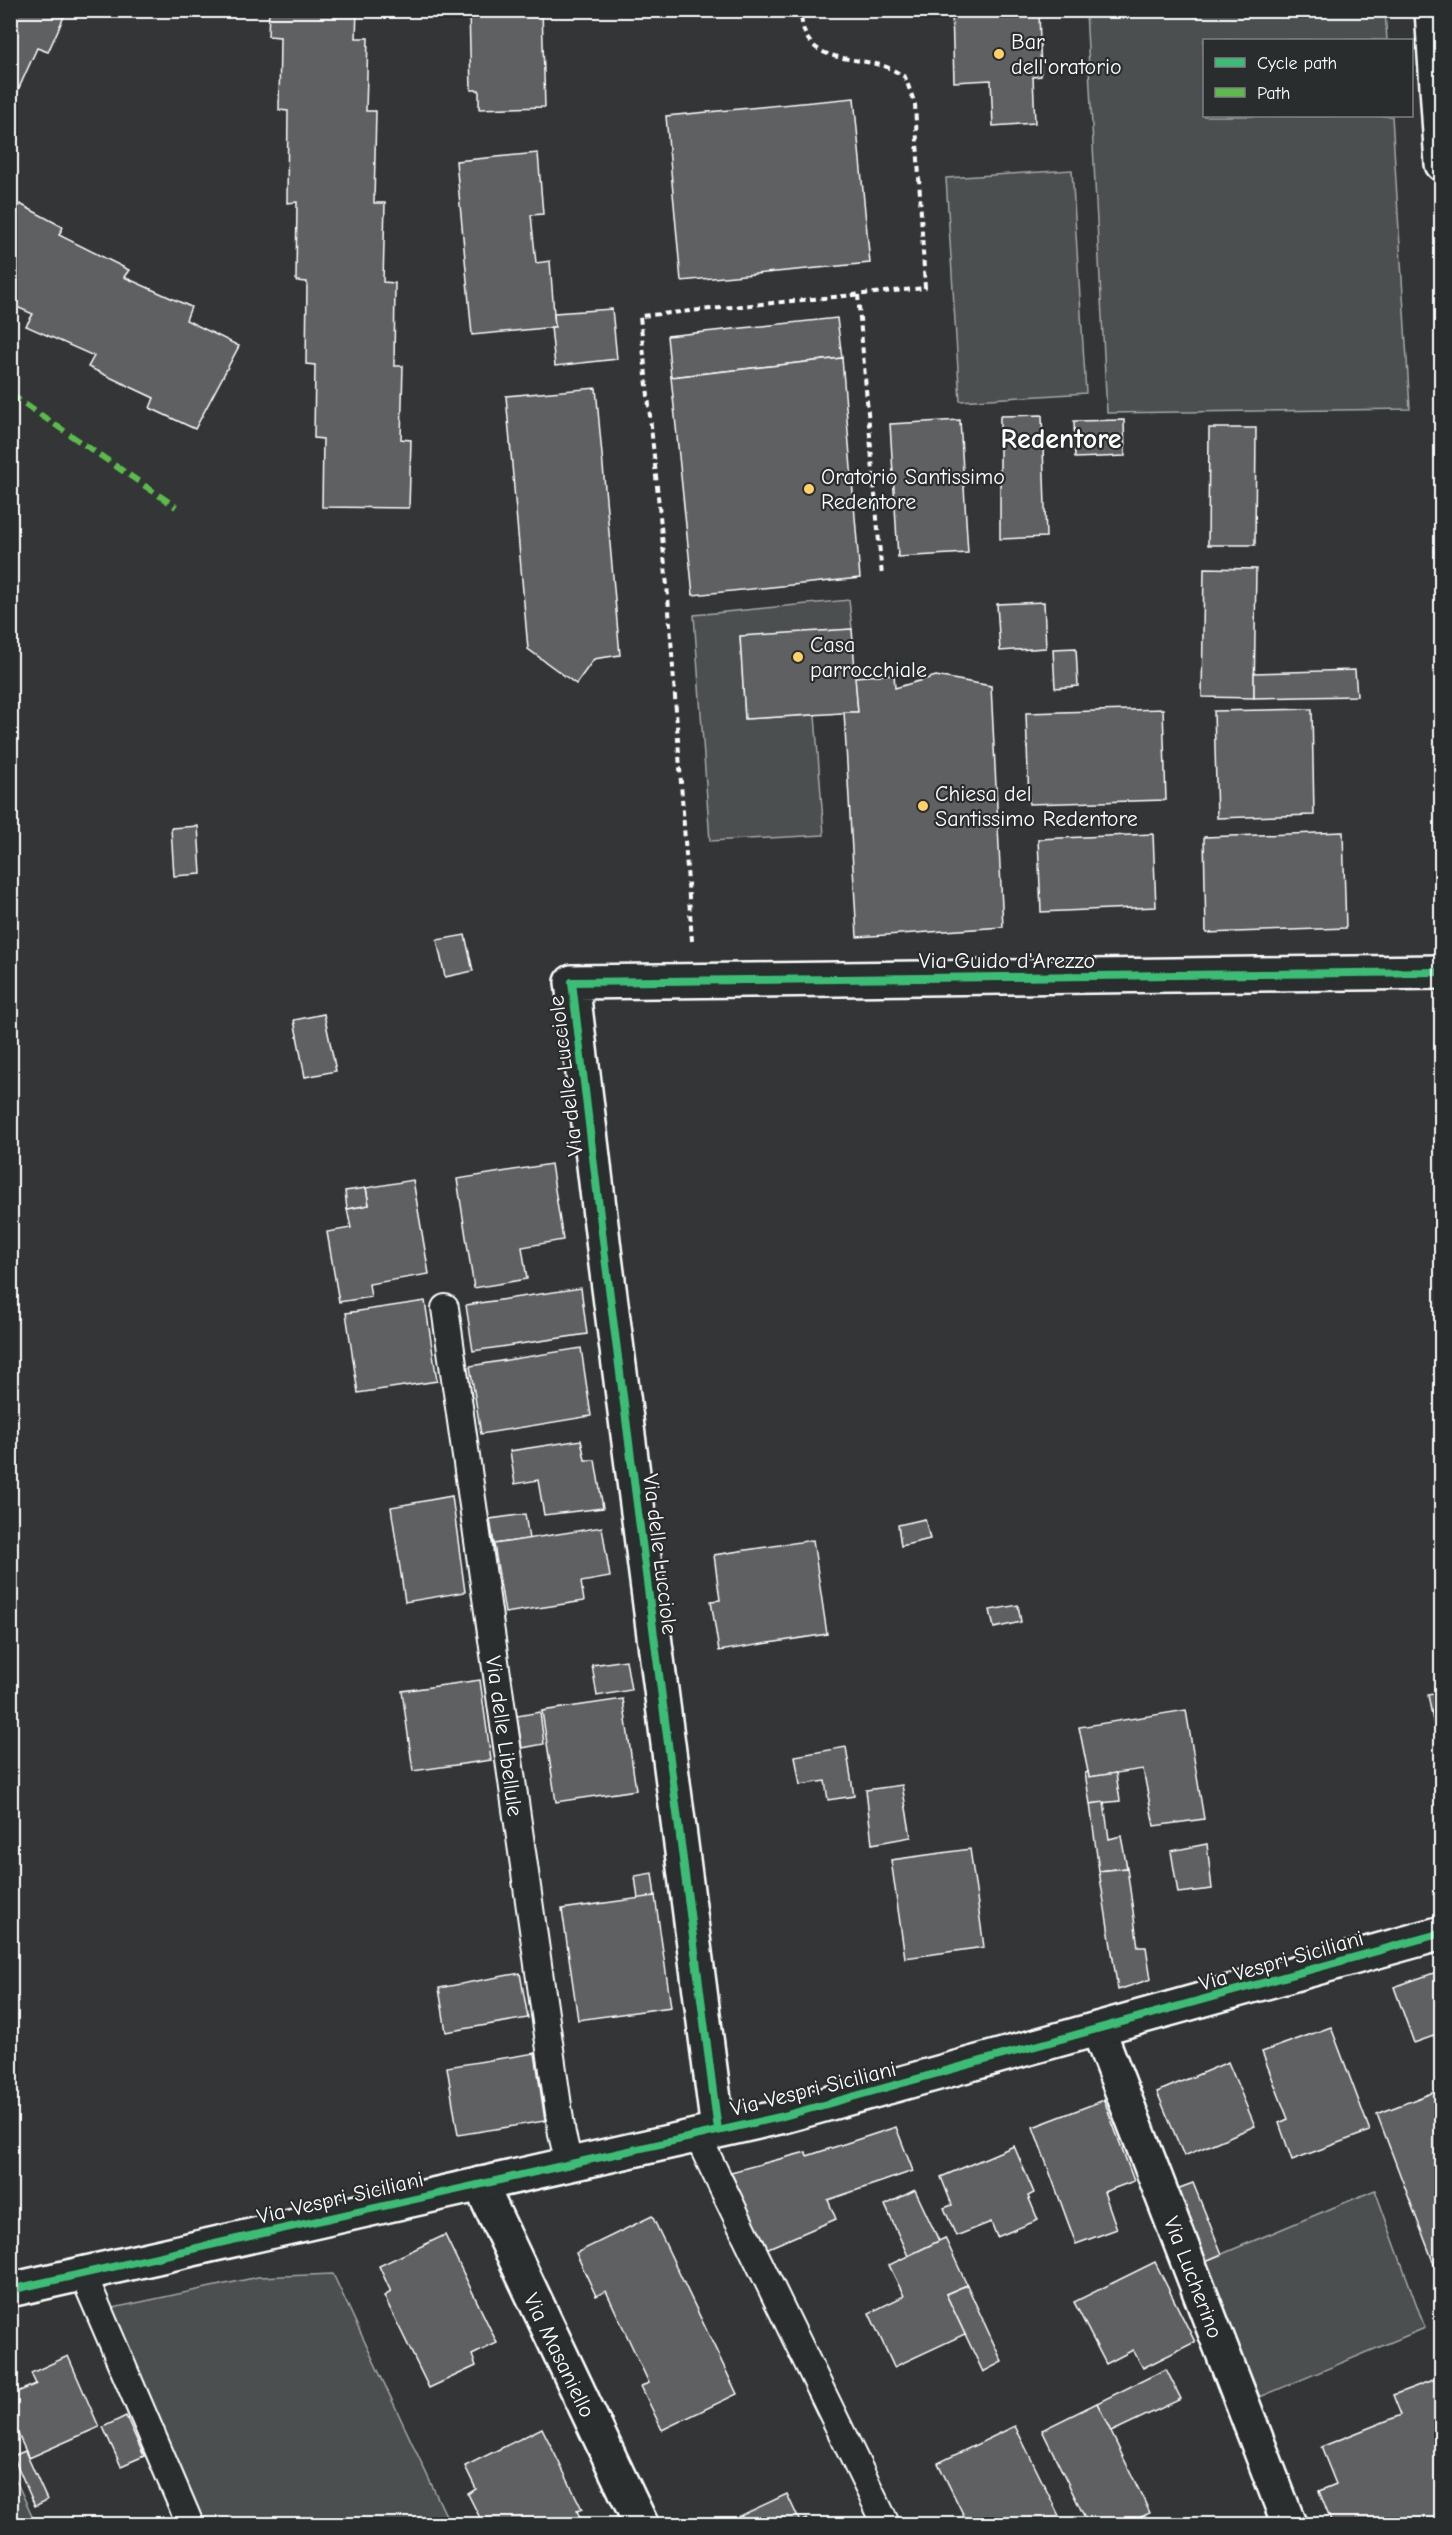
<svg xmlns="http://www.w3.org/2000/svg" width="1452" height="2535" font-family="'Comic Neue',sans-serif">
	<style>
		.green { fill: #4c4f50; stroke: #a6a7a8; stroke-width: 1.5 }
		.building { fill: #5f6162; stroke: #fff; stroke-width: 1.5 }
		.lines { fill: none; stroke-linecap: round; stroke-linejoin: round }
		.service-casing { stroke: #fff; stroke-width: 30 }
		.minor-casing { stroke: #fff; stroke-width: 38 }
		.path { stroke: #fff; stroke-width: 4; stroke-dasharray: 6 4.5; stroke-linecap: butt }
		.service { stroke: #2a2d2e; stroke-width: 26 }
		.minor { stroke: #2a2d2e; stroke-width: 33 }
		.quiet { stroke: #5cbc4b; stroke-width: 6; stroke-dasharray: 12 6; stroke-linecap: butt }
		.cycleway-casing { stroke: #2a2d2e; stroke-width: 11 }
		.cycleway { stroke: #3abd76; stroke-width: 8 }
		.poi-dot { fill: #ffd166; stroke: #2a2d2e; stroke-width: 2 }
		.labels { text-anchor: middle; stroke-width: 4.5; stroke-linejoin: round; paint-order: stroke }
		.poi-label { font-size: 22px; fill: #fff; stroke: #2a2d2e; text-anchor: start }
		.street-label { font-size: 22px; fill: #fff; stroke: #2a2d2e }
		.district-label { font-size: 28px; font-weight: bold; fill: #fff; stroke: #2a2d2e }
	</style>
	<rect width="100%" height="100%" fill="#333536"/>
	<filter id="ink" filterUnits="userSpaceOnUse"><feTurbulence type="fractalNoise" baseFrequency=".0167" numOctaves="2"/><feDisplacementMap in="SourceGraphic" scale="12" xChannelSelector="R" yChannelSelector="G"/><feConvolveMatrix kernelMatrix="1 2 1 2 8 2 1 2 1" color-interpolation-filters="sRGB"/></filter>
	<g filter="url(#ink)">
		<g class="green">
			<path d="M1086,11H1385L1387,40H1204V116H1392L1410,409L1107,413Z"/>
			<path d="M1072,170L1086,393L960,401L946,178Z"/>
			<path d="M849,600L852,629L740,637L745,719L815,715L824,835L710,841L694,615Z"/>
			<path d="M1375,2190L1425,2328L1260,2397L1203,2262Z"/>
			<path d="M333,2274L450,2524H201L108,2309L258,2277Z"/>
			<path d="M10,2470H11L36,2524H11Z"/>
		</g>
		<g class="building">
			<path d="M10,10H67L48,52L37,48L10,108Z"/>
			<path d="M269,10H357L356,38H368L366,111H376L374,203H385L383,282L395,283L394,366H403L401,439L411,440L409,508L322,507L323,439L314,438L315,365L306,364L307,282L296,281L297,202L287,203L288,111L279,110L280,37L268,36Z"/>
			<path d="M469,10H542L545,107L479,109V90H471Z"/>
			<path d="M952,10H1039L1041,76L1033,77L1035,123L993,126L991,80L954,82Z"/>
			<path d="M854,98L870,263L681,281L666,116Z"/>
			<path d="M538,153L543,214L531,215L536,263L550,261L555,327L472,335L456,161Z"/>
			<path d="M20,204L63,227L59,235L129,270L124,277L191,307L186,320L239,346L195,429L150,408L154,398L88,367L94,356L26,326L33,314L10,304V224Z"/>
			<path d="M612,309L617,359L555,366L551,327H555L554,313Z"/>
			<path d="M837,318L842,358L671,377L667,336Z"/>
			<path d="M842,358L860,578L693,595L671,377Z"/>
			<path d="M596,388L620,655L594,659L576,684L528,649L506,396Z"/>
			<path d="M1042,415L1046,537L1000,539V416Z"/>
			<path d="M960,420L968,553L898,557L890,424Z"/>
			<path d="M1124,420L1125,456L1075,458L1074,421Z"/>
			<path d="M1209,428H1256L1255,545H1208Z"/>
			<path d="M1204,568L1256,569L1254,698L1202,697Z"/>
			<path d="M1044,602L1046,648L1000,651L997,604Z"/>
			<path d="M852,629L858,712L745,719L740,636Z"/>
			<path d="M1076,648L1078,686L1055,688L1053,649Z"/>
			<path d="M1355,670L1357,696L1254,698V673Z"/>
			<path d="M894,674L895,688L936,676L991,686L1003,927L857,937L844,712H858L855,677Z"/>
			<path d="M1163,709L1166,800L1029,804L1026,713Z"/>
			<path d="M1312,709L1314,815L1217,818L1214,711Z"/>
			<path d="M198,826L201,874L174,876L171,828Z"/>
			<path d="M1343,832L1346,928L1206,933L1204,837Z"/>
			<path d="M1153,834L1156,907L1041,912L1038,839Z"/>
			<path d="M465,935L473,971L445,977L437,940Z"/>
			<path d="M324,1014L336,1071L305,1077L294,1020Z"/>
			<path d="M551,1164L563,1240L522,1247L527,1279L474,1288L457,1179Z"/>
			<path d="M413,1180L429,1274L369,1284L371,1297L339,1302L327,1232L351,1228L347,1209L369,1205L366,1188Z"/>
			<path d="M366,1188L369,1205L347,1209L345,1191Z"/>
			<path d="M581,1288L587,1334L473,1351L466,1305Z"/>
			<path d="M425,1301L437,1381L358,1393L346,1313Z"/>
			<path d="M581,1348L591,1416L481,1434L470,1366Z"/>
			<path d="M581,1440L585,1460H595L603,1508L544,1515L538,1480L515,1484L510,1451Z"/>
			<path d="M452,1496L465,1592L405,1602L391,1507Z"/>
			<path d="M525,1514L529,1539L494,1544L490,1519Z"/>
			<path d="M925,1519L930,1539L901,1546L898,1525Z"/>
			<path d="M602,1527L610,1577L581,1582L584,1601L505,1613L494,1544Z"/>
			<path d="M813,1540L827,1634L719,1651L711,1601L720,1600L714,1555Z"/>
			<path d="M1018,1605L1021,1622L994,1628L990,1610Z"/>
			<path d="M626,1660L631,1690L597,1696L592,1665Z"/>
			<path d="M480,1680L491,1760L413,1771L402,1691Z"/>
			<path d="M1442,1692V1767L1428,1695Z"/>
			<path d="M623,1699L636,1790L556,1802L542,1711Z"/>
			<path d="M1186,1710L1204,1819L1154,1826L1143,1769L1089,1777L1079,1727Z"/>
			<path d="M540,1712L544,1744L522,1748L517,1716Z"/>
			<path d="M846,1747L854,1796L828,1800L825,1781L800,1785L795,1756Z"/>
			<path d="M1088,1772L1089,1777L1116,1773L1120,1801L1090,1804L1085,1773Z"/>
			<path d="M902,1785L911,1837L872,1844L866,1790Z"/>
			<path d="M1104,1802L1109,1839L1121,1836L1127,1868L1099,1871L1090,1804Z"/>
			<path d="M1207,1844L1212,1889L1178,1893L1171,1851Z"/>
			<path d="M970,1849L984,1947L905,1958L891,1860Z"/>
			<path d="M1127,1868L1138,1947H1146L1151,1979L1118,1990L1099,1871Z"/>
			<path d="M652,1873L655,1896L638,1899L635,1876Z"/>
			<path d="M655,1896L671,2007L578,2020L562,1909Z"/>
			<path d="M1442,1970V2033L1414,2043L1394,1987Z"/>
			<path d="M520,1973L528,2018L446,2032L439,1988Z"/>
			<path d="M1331,2027L1370,2131L1292,2160L1279,2123L1288,2119L1262,2052Z"/>
			<path d="M535,2053L545,2121L458,2135L447,2067Z"/>
			<path d="M1228,2062L1255,2126L1184,2156L1157,2092Z"/>
			<path d="M1437,2091L1442,2105V2270L1437,2272L1377,2114Z"/>
			<path d="M1104,2100L1134,2181L1104,2192L1117,2229L1076,2244L1033,2127Z"/>
			<path d="M896,2127L913,2171L828,2200L836,2219L766,2249L731,2172L806,2152L807,2156Z"/>
			<path d="M1014,2146L1034,2193L1028,2196L1038,2220L997,2237L991,2222L956,2236L944,2208L952,2205L941,2177Z"/>
			<path d="M1193,2183L1222,2254L1203,2262L1174,2190Z"/>
			<path d="M915,2190L939,2241L908,2256L885,2205Z"/>
			<path d="M652,2216L737,2394L662,2430L641,2386L649,2383L606,2291L596,2296L576,2253Z"/>
			<path d="M445,2235L497,2343L472,2355L476,2366L429,2388L384,2296L391,2292L379,2266Z"/>
			<path d="M945,2238L967,2285L946,2294L965,2334L894,2367L869,2313L904,2296L889,2265Z"/>
			<path d="M1155,2262L1195,2342L1143,2368L1133,2350L1106,2364L1074,2302Z"/>
			<path d="M1442,2270V2285L1437,2272Z"/>
			<path d="M967,2285L1002,2362L983,2372L946,2294Z"/>
			<path d="M68,2356L99,2427L29,2458L10,2417V2395L36,2384L31,2373Z"/>
			<path d="M1166,2369L1181,2399L1111,2432L1097,2403Z"/>
			<path d="M1438,2378L1442,2386V2524H1332L1319,2491L1336,2484L1321,2447L1401,2415L1393,2395Z"/>
			<path d="M1097,2403L1150,2513L1126,2524H1088L1042,2430Z"/>
			<path d="M126,2416L144,2456L121,2466L103,2427Z"/>
			<path d="M1015,2426L1063,2524H968L938,2463Z"/>
			<path d="M542,2428L582,2509L577,2511L583,2524H483L468,2494L476,2489L465,2466Z"/>
			<path d="M25,2451L47,2500L35,2506L13,2456Z"/>
			<path d="M787,2494L800,2522L806,2519L809,2524H723Z"/>
		</g>
		<g class="lines">
			<defs>
				<g id="service">
					<path d="M445,1308L562,2134L569,2164"/>
					<path d="M697,2135L886,2524"/>
					<path d="M83,2274L190,2524"/>
				</g>
				<g id="minor">
					<path d="M1432,10L1442,164"/>
					<path d="M1098,2029L1289,2524"/>
					<path d="M718,2130L605,1257L572,982L1442,972"/>
					<path d="M480,2184L641,2524"/>
					<path d="M10,2290L780,2117L1442,1933"/>
				</g>
			</defs>
			<use href="#service" class="service-casing"/>
			<use href="#minor" class="minor-casing"/>
			<g class="path">
				<path d="M858,295L882,577"/>
				<path d="M692,941L668,596L640,316L925,288L915,104L905,77C899,73 892,69 884,66C846,55 801,64 801,10"/>
			</g>
			<use href="#service" class="service"/>
			<use href="#minor" class="minor"/>
			<path class="quiet" d="M10,394L176,507"/>
			<defs>
				<g id="cycleway">
					<path d="M718,2130L605,1257L572,982L1442,972"/>
					<path d="M10,2290L780,2117L1442,1933"/>
				</g>
			</defs>
			<use href="#cycleway" class="cycleway-casing"/>
			<use href="#cycleway" class="cycleway"/>
		</g>
	</g>
	<g class="poi-dot">
		<circle cx="999" cy="54" r="6"/>
		<circle cx="809" cy="489" r="6"/>
		<circle cx="798" cy="657" r="6"/>
		<circle cx="923" cy="806" r="6"/>
	</g>
	<g class="labels">
		<g class="poi-label">
			<text x="1011" y="49">Bar<tspan x="1011" dy="25">dell'oratorio</tspan></text>
			<text x="821" y="484">Oratorio Santissimo<tspan x="821" dy="25">Redentore</tspan></text>
			<text x="810" y="652">Casa<tspan x="810" dy="25">parrocchiale</tspan></text>
			<text x="935" y="801">Chiesa del<tspan x="935" dy="25">Santissimo Redentore</tspan></text>
		</g>
		<g class="street-label">
			<text x="1007" y="968">Via Guido d'Arezzo</text>
			<text transform="translate(565 1076) rotate(-97)" y="8">Via delle Lucciole</text>
			<text transform="translate(661 1554) rotate(83)" y="8">Via delle Lucciole</text>
			<text transform="translate(505 1736) rotate(82)" y="8">Via delle Libellule</text>
			<text transform="translate(1281 1960) rotate(-16)" y="8">Via Vespri Siciliani</text>
			<text transform="translate(813 2088) rotate(-14)" y="8">Via Vespri Siciliani</text>
			<text transform="translate(340 2197) rotate(-13)" y="8">Via Vespri Siciliani</text>
			<text transform="translate(1194 2277) rotate(69)" y="8">Via Lucherino</text>
			<text transform="translate(560 2355) rotate(64)" y="8">Via Masaniello</text>
		</g>
		<g class="district-label">
			<text x="1061" y="448">Redentore</text>
		</g>
	</g>
	<rect width="1452" height="2535" fill="none" stroke="#2a2d2e" stroke-width="36"/>
	<rect x="18" y="18" width="1416" height="2499" fill="none" stroke="#fff" stroke-width="2" filter="url(#ink)"/>
	<rect x="1203" y="39" width="210" height="78" fill="#2a2d2e" stroke="#7f8182" stroke-width="1.5"/>
	<rect x="1215" y="58" width="30" height="9" fill="#3abd76" stroke="#7f8182" stroke-width="1.5"/>
	<text x="1257" y="69" font-size="18" fill="#ffffff">Cycle path</text>
	<rect x="1215" y="88" width="30" height="9" fill="#5cbc4b" stroke="#7f8182" stroke-width="1.5"/>
	<text x="1257" y="99" font-size="18" fill="#ffffff">Path</text>
</svg>
